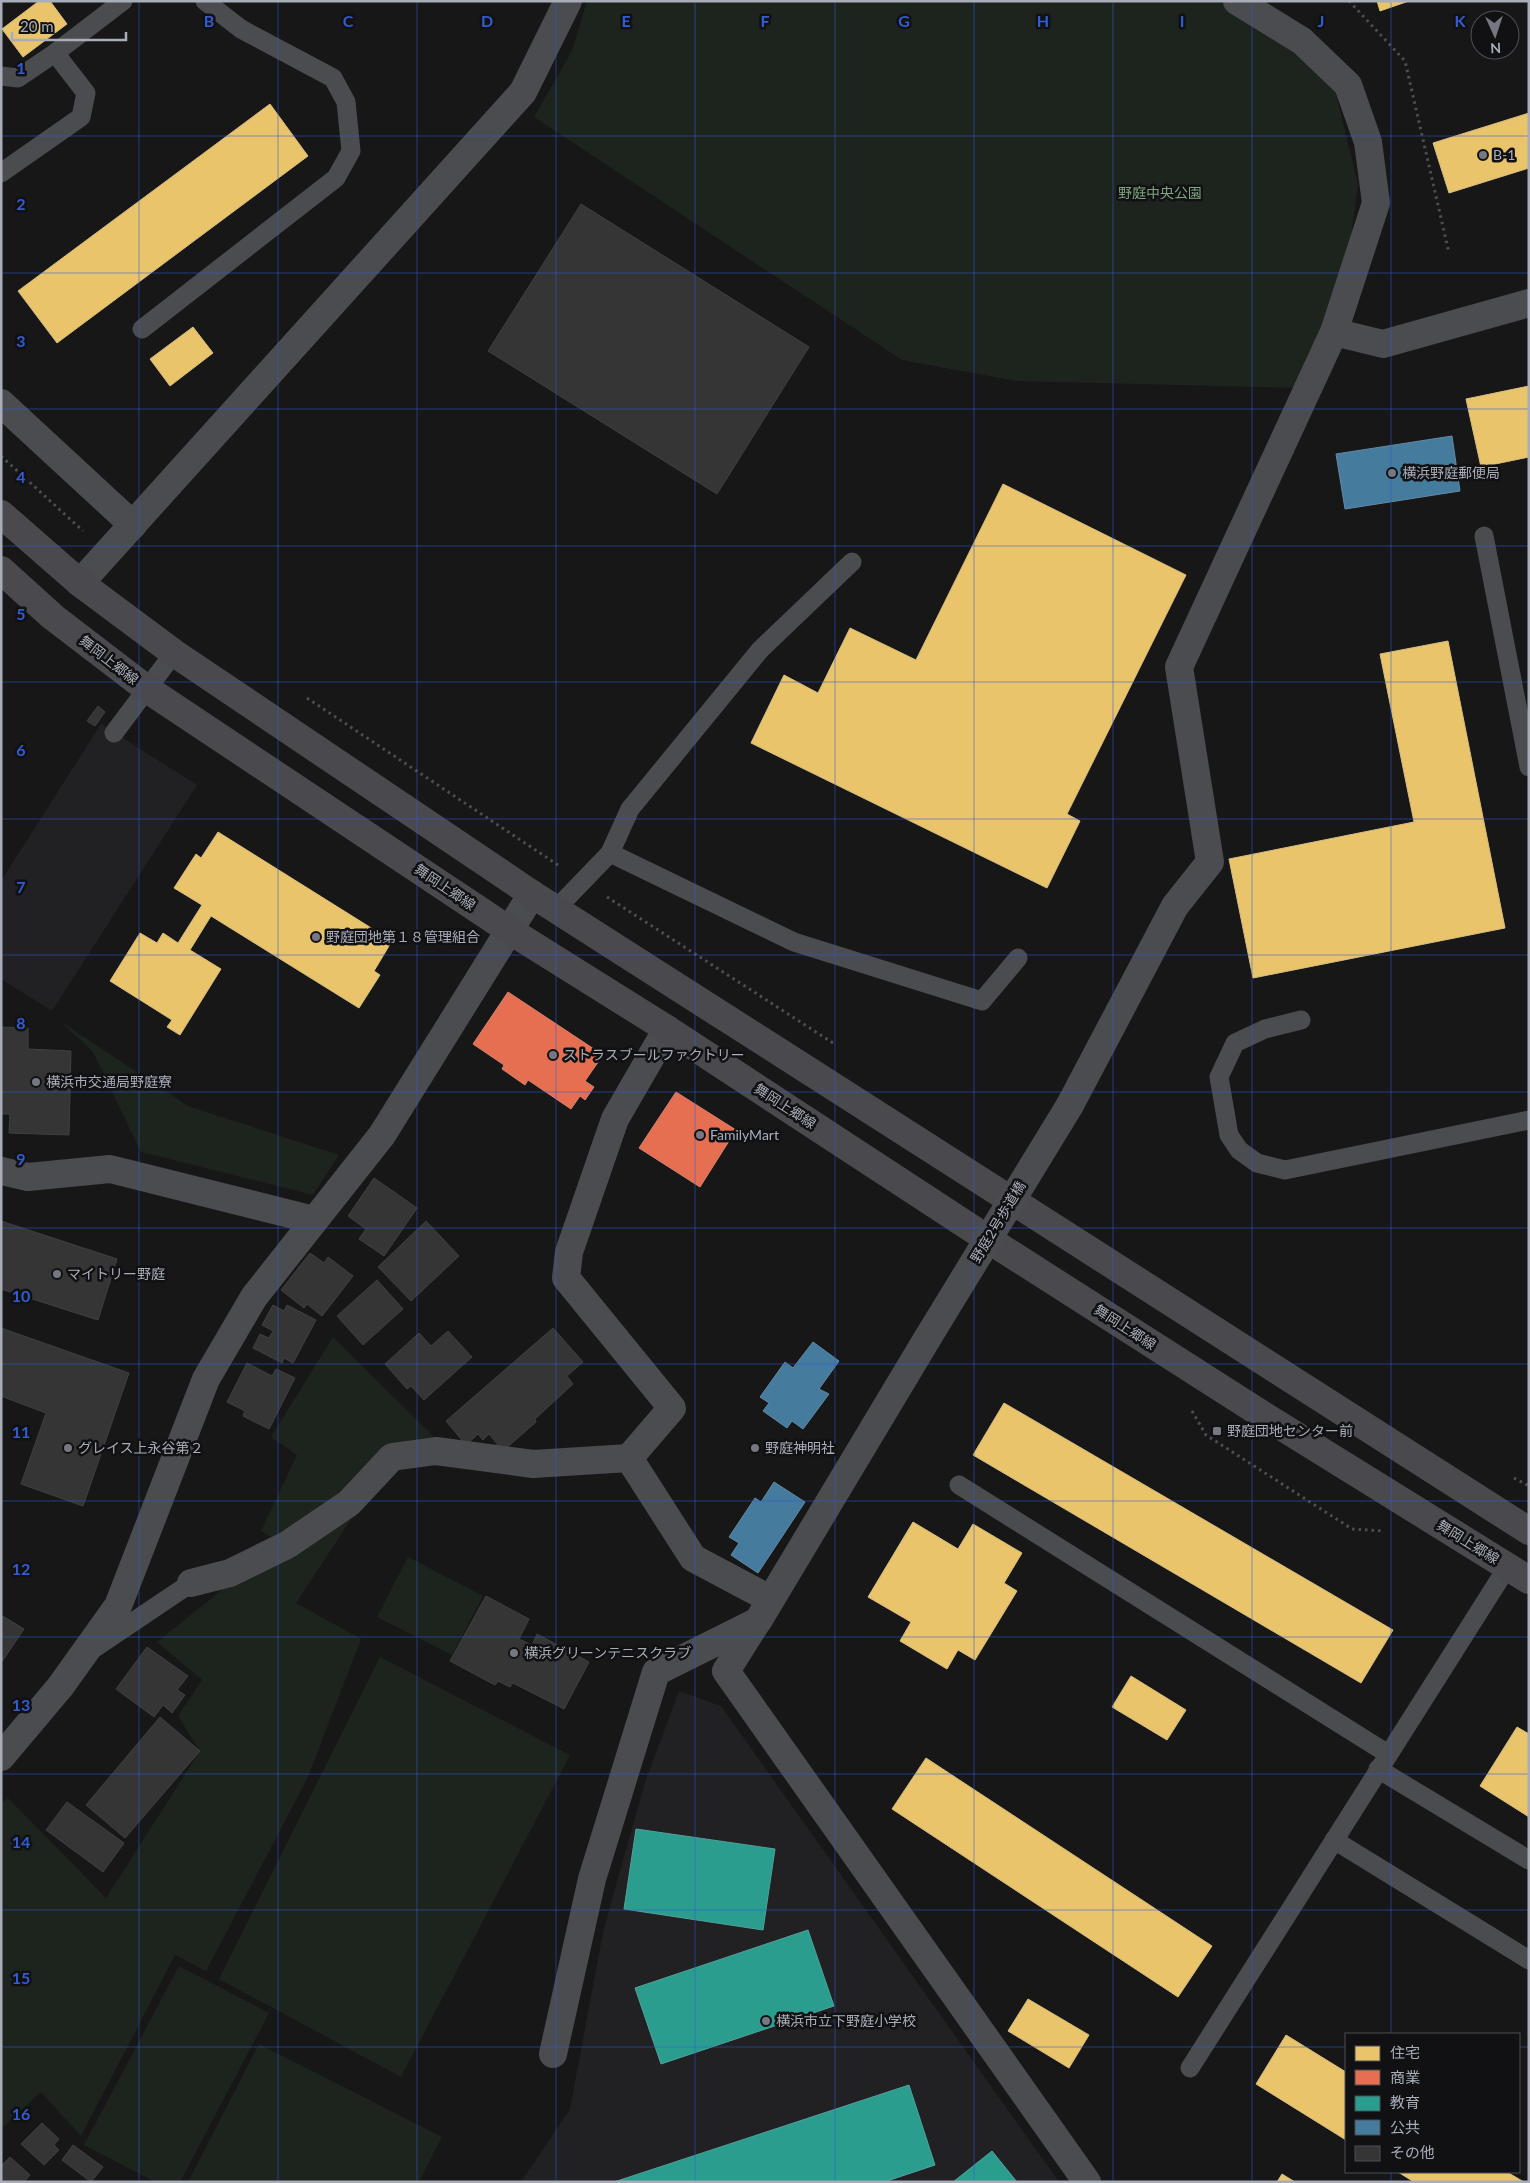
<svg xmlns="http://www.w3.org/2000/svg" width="1530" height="2183" font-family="Lato,'Noto Sans JP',sans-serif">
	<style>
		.built { fill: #212123 }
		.green { fill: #1d241e }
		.homes { fill: #e9c46a; stroke: #d6bd81 }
		.shops { fill: #e76f51; stroke: #d48270 }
		.schools { fill: #2a9d8f; stroke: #50a29b }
		.public { fill: #457b9d; stroke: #638aa5 }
		.building { fill: #353536; stroke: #3f4043 }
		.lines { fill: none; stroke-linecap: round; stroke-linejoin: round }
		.path { stroke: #4d4e52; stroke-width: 3; stroke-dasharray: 2.5 4; stroke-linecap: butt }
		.lane { stroke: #4b4c50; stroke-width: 19 }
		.street { stroke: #4b4c50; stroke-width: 28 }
		.secondary { stroke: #4a4a4e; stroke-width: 28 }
		.street-bridge { stroke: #4b4c50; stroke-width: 28 }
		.grid { fill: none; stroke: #325cd3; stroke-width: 1; stroke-opacity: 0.55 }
		.poi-dot { fill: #757880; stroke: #111113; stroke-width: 2 }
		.labels { text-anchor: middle; stroke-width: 5; stroke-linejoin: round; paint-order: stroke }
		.poi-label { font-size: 14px; fill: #a8adb8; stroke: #111113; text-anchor: start }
		.park-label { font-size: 14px; fill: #7fa381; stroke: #111113 }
		.street-label { font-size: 14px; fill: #a8adb8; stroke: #111113 }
		.grid-label { font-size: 16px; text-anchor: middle; font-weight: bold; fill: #325cd3; stroke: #111113; stroke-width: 5; stroke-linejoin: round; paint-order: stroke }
	</style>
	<rect width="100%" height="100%" fill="#171717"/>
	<g class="built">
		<path d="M101,724L197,785L52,1011L1,979V881Z"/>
		<path d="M679,1691L721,1706L1059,2182H521L570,2109L603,1932L645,1782Z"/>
	</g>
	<g class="green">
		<path d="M587,1H1218L1296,49L1335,90L1358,184L1348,260L1298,388L1016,381L902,360L534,117L572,51Z"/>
		<path d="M60,1021L188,1106L339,1155L313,1195L141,1152L93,1052Z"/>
		<path d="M333,1337L436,1439L342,1502L276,1540L261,1531L297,1455L271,1437Z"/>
		<path d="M352,1518L296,1603L361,1639L307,1779L206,1971L175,1955L81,2136L41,2092L1,2129V1804L8,1798L106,1898L200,1751L178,1716L202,1680L157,1642L223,1589Z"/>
		<path d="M408,1557L483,1596L452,1655L377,1617Z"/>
		<path d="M380,1657L570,1755L401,2077L219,1979Z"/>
		<path d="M179,1966L269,2013L180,2182H155L84,2145Z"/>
		<path d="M259,2044L442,2137L419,2182H188Z"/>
	</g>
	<g class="homes">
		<path d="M39,1H50L67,24L23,57L2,29Z"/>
		<path d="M1377,1H1409L1380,11Z"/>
		<path d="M270,104L308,156L57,343L18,291Z"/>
		<path d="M1529,113V168L1449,193L1433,143Z"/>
		<path d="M193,327L213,353L170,386L150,359Z"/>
		<path d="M1529,386V457L1481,467L1466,399Z"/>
		<path d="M1003,484L1186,575L1067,814L1080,821L1047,888L751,743L784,675L818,693L850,628L916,660Z"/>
		<path d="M1448,641L1505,928L1253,978L1229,859L1414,822L1380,654Z"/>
		<path d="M218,832L392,941L374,971L380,975L359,1008L211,916L190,950L221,969L180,1035L167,1027L172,1020L110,981L140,933L157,943L163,933L178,943L202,905L174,888L196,854L201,858Z"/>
		<path d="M1004,1403L1393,1630L1361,1683L973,1455Z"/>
		<path d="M913,1522L958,1549L973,1524L1022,1553L1004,1583L1017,1591L975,1660L958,1650L947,1669L900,1641L911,1622L868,1597Z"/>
		<path d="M1131,1676L1186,1710L1167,1740L1112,1707Z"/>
		<path d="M1517,1727L1529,1734V1817L1480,1786Z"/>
		<path d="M926,1758L1212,1946L1178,1997L892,1809Z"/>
		<path d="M1028,1999L1089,2035L1069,2068L1008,2031Z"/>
		<path d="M1286,2035L1346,2072V2140L1256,2084Z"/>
		<path d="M1398,2172H1507L1524,2182H1414Z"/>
		<path d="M1282,2174L1295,2182H1277Z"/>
	</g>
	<g class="shops">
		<path d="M508,992L603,1055L585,1081L594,1087L585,1100L580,1096L571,1109L528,1080L525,1085L502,1069L504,1065L473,1044Z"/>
		<path d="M676,1092L736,1130L700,1187L639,1148Z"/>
	</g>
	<g class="schools">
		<path d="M636,1829L775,1849L763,1930L624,1909Z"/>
		<path d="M808,1930L834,2006L661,2064L635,1988Z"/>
		<path d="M909,2085L935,2165L884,2182H614Z"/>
		<path d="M992,2151L1017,2182H953Z"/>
	</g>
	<g class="public">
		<path d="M1452,436L1460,491L1345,509L1336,454Z"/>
		<path d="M813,1342L839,1361L819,1389L829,1394L803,1429L792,1421L787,1428L763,1411L769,1403L760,1397L785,1362L793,1368Z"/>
		<path d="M774,1482L805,1502L758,1573L731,1555L739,1543L729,1537L755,1498L761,1502Z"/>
	</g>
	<g class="building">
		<path d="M581,204L809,347L717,494L488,351Z"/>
		<path d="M98,706L105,712L95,726L87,721Z"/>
		<path d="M1,1027L28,1028V1049L71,1051L69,1135L9,1133L10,1114H1Z"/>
		<path d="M374,1178L417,1208L384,1256L359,1239L366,1229L348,1216Z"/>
		<path d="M1,1221L117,1259L98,1320L1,1289Z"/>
		<path d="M426,1221L459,1256L411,1301L378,1267Z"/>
		<path d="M310,1253L324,1263L328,1257L353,1276L322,1316L307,1304L304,1308L281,1290Z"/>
		<path d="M377,1280L403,1309L363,1345L337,1316Z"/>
		<path d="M273,1305L284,1311L287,1305L316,1320L293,1363L284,1358L282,1363L253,1348L260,1334L269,1338L273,1331L262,1325Z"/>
		<path d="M1,1328L129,1373L83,1506L21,1484L46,1413L1,1396Z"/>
		<path d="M553,1328L583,1362L567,1376L573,1384L535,1419L536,1422L503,1451L489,1434L483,1440L478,1434L466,1445L446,1421Z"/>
		<path d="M448,1331L472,1357L424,1400L411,1386L407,1389L385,1364L419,1333L431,1346Z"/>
		<path d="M247,1363L272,1376L276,1369L295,1378L269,1429L243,1416L245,1411L227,1402Z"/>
		<path d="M486,1596L529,1619L519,1639L532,1645L537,1634L589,1662L564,1709L513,1683L510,1687L498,1681L495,1685L450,1661Z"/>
		<path d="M1,1615L24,1629L1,1663Z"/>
		<path d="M147,1647L188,1676L177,1690L185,1695L172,1713L163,1705L154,1717L116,1689Z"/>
		<path d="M160,1717L200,1751L125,1838L86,1805Z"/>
		<path d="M67,1802L124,1843L103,1872L46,1830Z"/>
		<path d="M42,2123L59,2139L54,2145L59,2150L44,2165L21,2144Z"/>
		<path d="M73,2145L103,2167L91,2182L62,2160Z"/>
		<path d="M10,2157L30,2175L24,2182L1,2181V2166Z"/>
	</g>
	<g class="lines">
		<g class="path">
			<path d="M1349,1L1405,61L1449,253"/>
			<path d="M1,456L83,531"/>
			<path d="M307,698L558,865"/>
			<path d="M607,897L833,1043"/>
			<path d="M1192,1411L1206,1435L1352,1529L1384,1531"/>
			<path d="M1514,1478L1529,1486"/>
		</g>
		<g class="lane">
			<path d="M1,76L18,78L55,53L123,1"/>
			<path d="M1,173L81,117L86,93L55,53"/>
			<path d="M142,329L336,178L351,151L346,102L333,78L241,29L205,1"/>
			<path d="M1484,536L1529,767"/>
			<path d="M114,733L174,653"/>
			<path d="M610,853L630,809L760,650L852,562"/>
			<path d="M556,909L610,853L794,942L982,1001L1018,958"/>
			<path d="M1301,1020L1265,1029L1235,1043L1219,1077L1229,1135L1239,1150L1257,1163L1285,1170L1529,1120"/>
			<path d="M959,1485L1388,1754"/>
			<path d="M93,1649L191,1583"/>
			<path d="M1378,1769L1529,1860"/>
			<path d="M1334,1840L1529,1960"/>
			<path d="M1190,2068L1508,1566"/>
		</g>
		<g class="street">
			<path d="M1334,332L1383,344L1529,303"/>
			<path d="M1,403L133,525"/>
			<path d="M80,583L523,92L568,1"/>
			<path d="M667,1029L615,1119L569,1252L566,1278L672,1408L629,1458L693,1558L770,1599"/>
			<path d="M1070,1105L1175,906L1210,862L1179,667L1334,332L1376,203L1368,142L1348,85L1302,41L1237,1"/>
			<path d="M1,1171L28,1177L110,1169L314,1220"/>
			<path d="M191,1583L230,1573L287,1545L349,1503L392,1457L436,1451L533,1464L629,1458"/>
			<path d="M757,1622L726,1671L1087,2182"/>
			<path d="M1,1757L60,1687L118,1606L206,1379L254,1297L382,1135L532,894"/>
			<path d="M553,2054L592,1879L656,1672L758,1621L927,1339"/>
		</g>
		<g class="secondary">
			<path d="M1,514L80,583L174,653L532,894L1529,1531"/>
			<path d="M1,570L53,617L147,689L509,930L667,1029L1000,1247L1263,1415L1529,1580"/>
		</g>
		<path class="street-bridge" d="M927,1339L1070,1105"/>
	</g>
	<path class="grid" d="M139,1V2182M278,1V2182M417,1V2182M556,1V2182M695,1V2182M835,1V2182M974,1V2182M1113,1V2182M1252,1V2182M1391,1V2034M1,136H1529M1,273H1529M1,409H1529M1,546H1529M1,682H1529M1,819H1529M1,955H1529M1,1092H1529M1,1228H1529M1,1364H1529M1,1501H1529M1,1637H1529M1,1774H1529M1,1910H1529M1,2047H1346M1519,2047H1529M1391,2172V2182"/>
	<g class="poi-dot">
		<circle cx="1483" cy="155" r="5"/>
		<circle cx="1392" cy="473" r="5"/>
		<circle cx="316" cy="937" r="5"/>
		<circle cx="553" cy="1055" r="5"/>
		<circle cx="36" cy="1082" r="5"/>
		<circle cx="700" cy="1135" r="5"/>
		<circle cx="57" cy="1274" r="5"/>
		<rect x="1212" y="1426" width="10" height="10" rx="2.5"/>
		<circle cx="68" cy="1448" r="5"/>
		<circle cx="755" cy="1448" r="5"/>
		<circle cx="514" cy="1653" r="5"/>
		<circle cx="766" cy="2021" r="5"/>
	</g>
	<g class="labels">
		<g class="poi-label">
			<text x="1493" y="160">B-1</text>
			<text x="1402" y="478">横浜野庭郵便局</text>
			<text x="326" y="942">野庭団地第１８管理組合</text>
			<text x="563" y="1060">ストラスブールファクトリー</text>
			<text x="46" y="1087">横浜市交通局野庭寮</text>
			<text x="710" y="1140">FamilyMart</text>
			<text x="67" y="1279">マイトリー野庭</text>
			<text x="1227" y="1436">野庭団地センター前</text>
			<text x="78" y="1453">グレイス上永谷第２</text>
			<text x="765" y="1453">野庭神明社</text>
			<text x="524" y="1658">横浜グリーンテニスクラブ</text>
			<text x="776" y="2026">横浜市立下野庭小学校</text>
		</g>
		<g class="park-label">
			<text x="1160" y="198">野庭中央公園</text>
		</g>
		<g class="street-label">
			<text transform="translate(109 660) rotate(38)" y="5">舞岡上郷線</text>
			<text transform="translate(445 887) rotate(34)" y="5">舞岡上郷線</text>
			<text transform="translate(785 1106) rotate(33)" y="5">舞岡上郷線</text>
			<text transform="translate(998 1222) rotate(-59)" y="5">野庭2号歩道橋</text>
			<text transform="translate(1125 1327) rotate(33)" y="5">舞岡上郷線</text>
			<text transform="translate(1468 1542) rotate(32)" y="5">舞岡上郷線</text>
		</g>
	</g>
	<g class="grid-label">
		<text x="209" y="27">B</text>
		<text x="348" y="27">C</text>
		<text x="487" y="27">D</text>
		<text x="626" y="27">E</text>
		<text x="765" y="27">F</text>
		<text x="904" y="27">G</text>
		<text x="1043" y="27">H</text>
		<text x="1182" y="27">I</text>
		<text x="1321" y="27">J</text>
		<text x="1460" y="27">K</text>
		<text x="21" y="74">1</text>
		<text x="21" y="210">2</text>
		<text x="21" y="347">3</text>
		<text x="21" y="483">4</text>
		<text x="21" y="620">5</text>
		<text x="21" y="756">6</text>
		<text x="21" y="893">7</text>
		<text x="21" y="1029">8</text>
		<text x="21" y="1165">9</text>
		<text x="21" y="1302">10</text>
		<text x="21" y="1438">11</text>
		<text x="21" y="1575">12</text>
		<text x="21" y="1711">13</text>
		<text x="21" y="1848">14</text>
		<text x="21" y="1984">15</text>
		<text x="21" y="2120">16</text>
	</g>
	<rect width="1530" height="2183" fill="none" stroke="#a8adb8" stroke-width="5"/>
	<rect x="1345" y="2033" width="175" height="140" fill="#111113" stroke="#4d4f55"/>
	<rect x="1355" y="2046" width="25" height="15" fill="#e9c46a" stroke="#4d4f55"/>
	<text x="1390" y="2058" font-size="15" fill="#a8adb8">住宅</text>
	<rect x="1355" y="2070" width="25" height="15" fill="#e76f51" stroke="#4d4f55"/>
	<text x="1390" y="2083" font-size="15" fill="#a8adb8">商業</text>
	<rect x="1355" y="2096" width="25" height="15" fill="#2a9d8f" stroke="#4d4f55"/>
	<text x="1390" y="2108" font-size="15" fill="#a8adb8">教育</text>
	<rect x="1355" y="2120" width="25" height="15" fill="#457b9d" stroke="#4d4f55"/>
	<text x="1390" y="2133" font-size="15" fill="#a8adb8">公共</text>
	<rect x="1355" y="2146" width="25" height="15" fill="#353536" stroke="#4d4f55"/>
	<text x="1390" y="2158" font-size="15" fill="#a8adb8">その他</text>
	<g transform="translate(1495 35) rotate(177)"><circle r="24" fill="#111113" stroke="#4d4f55"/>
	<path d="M0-4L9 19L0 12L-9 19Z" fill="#757880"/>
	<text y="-8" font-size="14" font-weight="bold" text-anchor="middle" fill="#a8adb8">N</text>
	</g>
	<path d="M12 32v8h114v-8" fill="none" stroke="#a8adb8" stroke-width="2.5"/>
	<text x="20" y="32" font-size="15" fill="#a8adb8" stroke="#111113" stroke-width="4" paint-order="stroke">20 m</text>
</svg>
